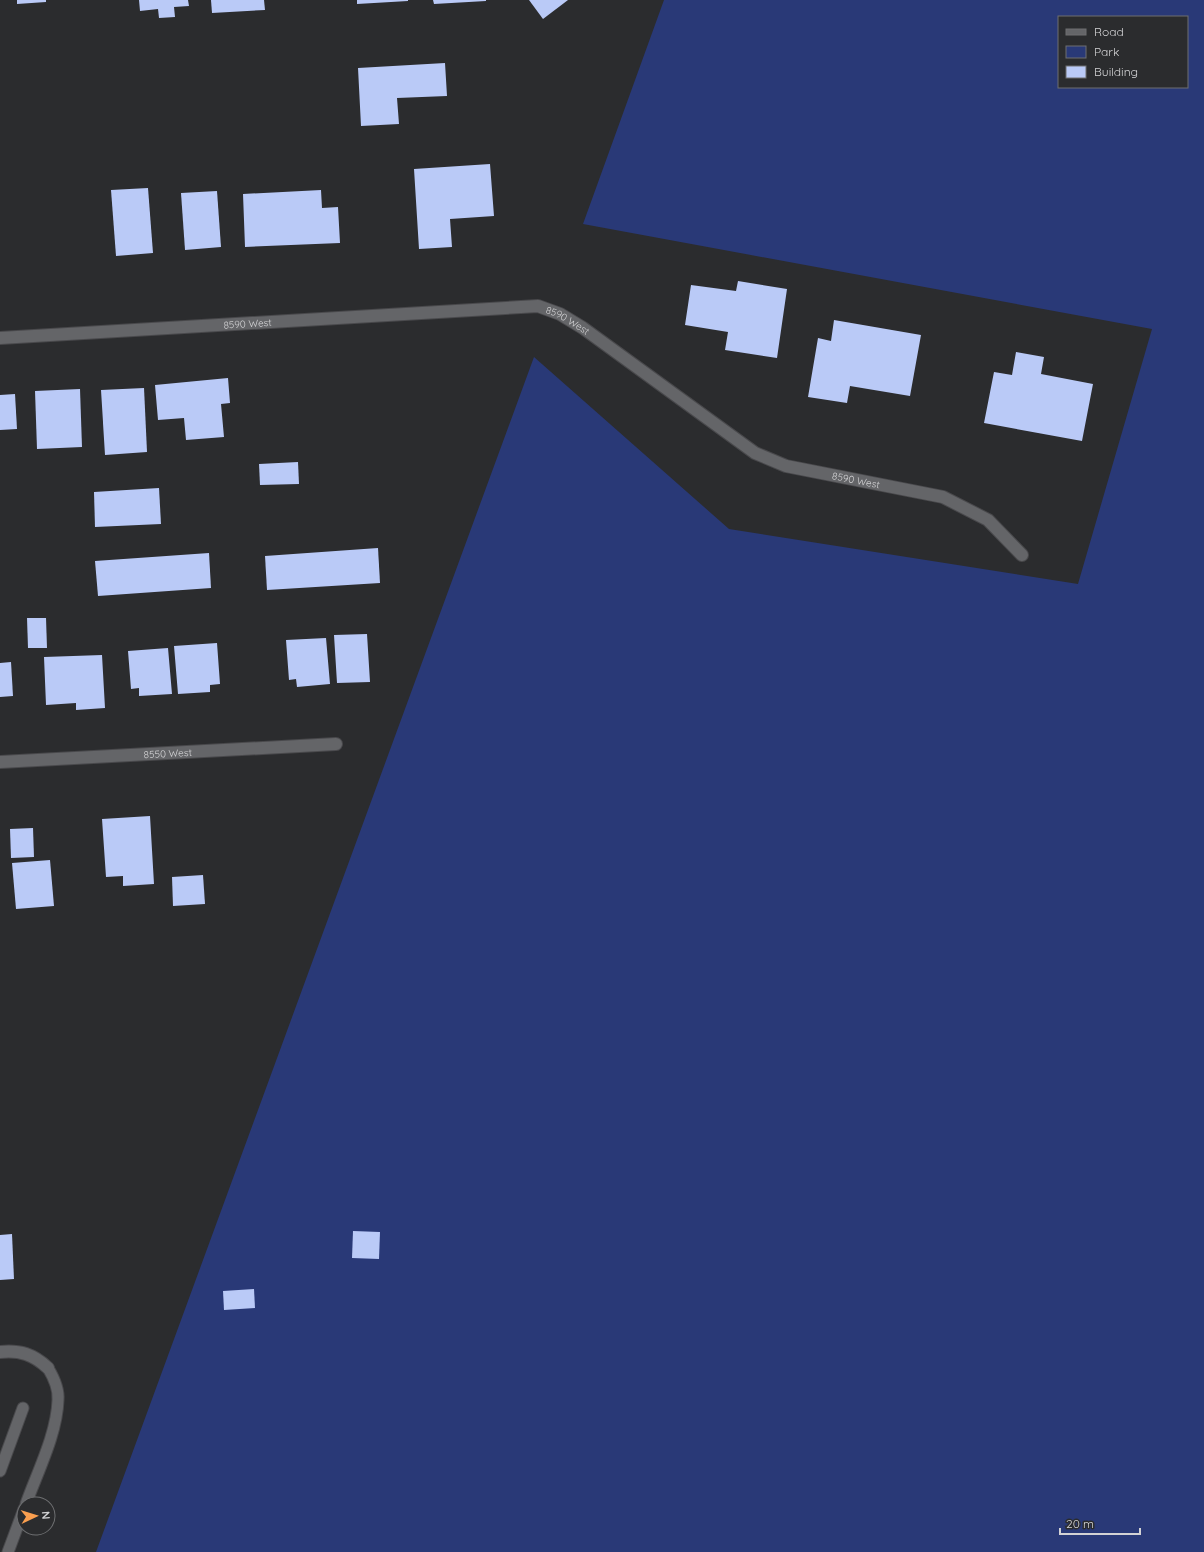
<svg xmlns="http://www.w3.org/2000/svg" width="1204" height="1552" font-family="Quicksand,sans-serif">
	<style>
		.green { fill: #293977; fill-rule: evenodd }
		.building { fill: #bacaf7 }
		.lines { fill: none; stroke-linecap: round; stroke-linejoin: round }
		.lane-casing { stroke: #49494c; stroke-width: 13 }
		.street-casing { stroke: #49494c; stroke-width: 14 }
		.lane { stroke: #646568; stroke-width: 11 }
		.street { stroke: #646568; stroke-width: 12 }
		.labels { text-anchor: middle; stroke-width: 4; stroke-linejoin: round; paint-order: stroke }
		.street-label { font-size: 10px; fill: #d3d3d5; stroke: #2b2c2e }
	</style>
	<rect width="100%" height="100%" fill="#2b2c2e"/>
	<path class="green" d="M664,0H1204V1552H96L534,357L729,529L1078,584L1152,329L583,224ZM1059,17H1187V87H1059Z"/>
	<g class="building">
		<path d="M17,0H46V2L17,4Z"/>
		<path d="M139,0H188L189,6L174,7L175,17L159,18L158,9L140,11Z"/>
		<path d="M211,0H264L265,10L212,13Z"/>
		<path d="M357,0H408V1L357,4Z"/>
		<path d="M433,0H486V1L434,4Z"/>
		<path d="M529,0H568L543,19Z"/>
		<path d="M445,63L447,96L397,98L399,124L361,126L358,68Z"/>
		<path d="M490,164L494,216L450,219L452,247L419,249L414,169Z"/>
		<path d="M148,188L153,253L116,256L111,190Z"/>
		<path d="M321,190L322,208L338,207L340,243L245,247L243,194Z"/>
		<path d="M217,191L221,247L185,250L181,193Z"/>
		<path d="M738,281L787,289L777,358L725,350L728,332L685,325L691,285L736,291Z"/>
		<path d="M834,320L921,335L910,396L850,386L847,403L808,397L818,338L831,341Z"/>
		<path d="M1016,352L1044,357L1041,374L1093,384L1082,441L984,423L994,372L1012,375Z"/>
		<path d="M228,378L230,403L221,404L224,437L186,440L184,418L158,420L155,385Z"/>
		<path d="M144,388L147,452L105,455L101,390Z"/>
		<path d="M80,389L82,447L37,449L35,391Z"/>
		<path d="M15,394L17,429L0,430V395Z"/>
		<path d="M298,462L299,484L260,485L259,464Z"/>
		<path d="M159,488L161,524L95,527L94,492Z"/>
		<path d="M378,548L380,583L267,590L265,556Z"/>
		<path d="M209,553L211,588L98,596L95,561Z"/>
		<path d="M27,618H46L47,648H28Z"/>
		<path d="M367,634L370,682L337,683L334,635Z"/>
		<path d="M326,638L330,684L297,687L296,679L289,680L286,640Z"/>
		<path d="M217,643L220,684L210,685V692L178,694L174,646Z"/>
		<path d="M168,648L172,694L139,696V688L131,689L128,651Z"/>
		<path d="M102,655L105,708L76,710V703L46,705L44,657Z"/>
		<path d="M11,662L13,696L0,697V663Z"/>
		<path d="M150,816L154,884L123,886V876L106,877L102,819Z"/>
		<path d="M33,828L34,857L11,858L10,829Z"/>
		<path d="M50,860L54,906L16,909L12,863Z"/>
		<path d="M203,875L205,904L173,906L172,877Z"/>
		<path d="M353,1231L380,1232L379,1259L352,1258Z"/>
		<path d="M12,1234L14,1279L0,1280V1235Z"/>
		<path d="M254,1289L255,1308L224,1310L223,1291Z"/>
	</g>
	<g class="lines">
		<defs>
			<g id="lane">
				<path d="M0,1471L23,1408"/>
				<path d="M26,1504C37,1473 57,1434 58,1400C59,1389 54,1378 48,1368"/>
				<path d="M8,1552L24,1509"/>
			</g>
			<g id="street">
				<path id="s1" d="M0,338L538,306L560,314L583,328L755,453L786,466L943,497L988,520L1022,555"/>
				<path id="s2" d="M0,762L336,744"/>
				<path d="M0,1352C20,1350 33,1354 48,1368"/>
			</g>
		</defs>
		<use href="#lane" class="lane-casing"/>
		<use href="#street" class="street-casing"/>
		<use href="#lane" class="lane"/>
		<use href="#street" class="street"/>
	</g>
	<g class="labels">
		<g class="street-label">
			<text dy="4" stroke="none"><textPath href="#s1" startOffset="572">8590 West</textPath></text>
			<text dy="4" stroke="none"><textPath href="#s1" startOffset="248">8590 West</textPath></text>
			<text dy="4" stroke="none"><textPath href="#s1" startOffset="907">8590 West</textPath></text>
			<text dy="4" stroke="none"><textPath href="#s2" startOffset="168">8550 West</textPath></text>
		</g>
	</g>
	<rect x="1058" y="16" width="130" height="72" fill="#2b2c2e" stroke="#6e6f71"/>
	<rect x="1066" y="29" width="20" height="6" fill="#646568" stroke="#6e6f71"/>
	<text x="1094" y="36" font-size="12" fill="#d3d3d5">Road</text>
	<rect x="1066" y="46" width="20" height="12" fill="#293977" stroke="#6e6f71"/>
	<text x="1094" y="56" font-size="12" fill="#d3d3d5">Park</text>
	<rect x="1066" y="66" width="20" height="12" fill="#bacaf7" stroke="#6e6f71"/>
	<text x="1094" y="76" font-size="12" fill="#d3d3d5">Building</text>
	<g transform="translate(36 1516) rotate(86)"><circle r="19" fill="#2b2c2e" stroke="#6e6f71"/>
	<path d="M0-3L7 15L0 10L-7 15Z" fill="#fa9f4f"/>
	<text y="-6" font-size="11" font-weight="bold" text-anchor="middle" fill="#d3d3d5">N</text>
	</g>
	<path d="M1060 1528v6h80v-6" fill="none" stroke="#d3d3d5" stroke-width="2"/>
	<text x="1066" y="1528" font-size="12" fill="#d3d3d5" stroke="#2b2c2e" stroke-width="3" paint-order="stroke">20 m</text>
</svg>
